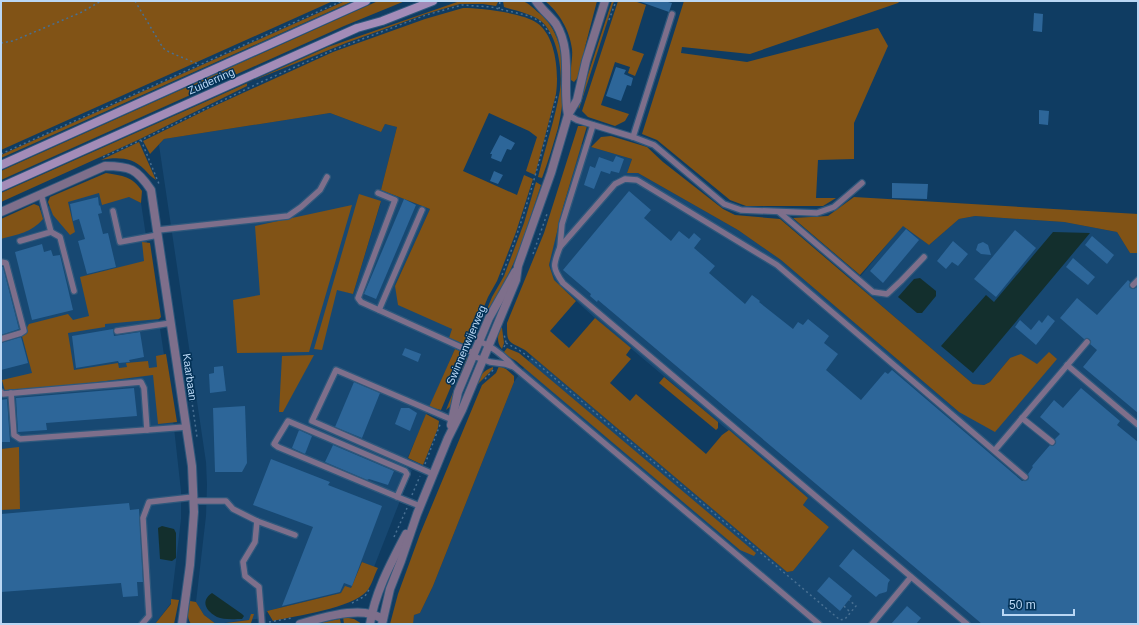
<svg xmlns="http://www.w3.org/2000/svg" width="1139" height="625" font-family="Helvetica,sans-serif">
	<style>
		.built { fill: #174872; fill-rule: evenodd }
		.green { fill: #815316 }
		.water { fill: #132f2d }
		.building { fill: #2d6699 }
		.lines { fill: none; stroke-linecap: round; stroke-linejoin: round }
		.lane-casing { stroke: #2e587c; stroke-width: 8 }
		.street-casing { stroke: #2e587c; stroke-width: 10 }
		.secondary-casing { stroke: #2e587c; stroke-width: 10 }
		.path { stroke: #487093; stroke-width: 1.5; stroke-dasharray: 2 3; stroke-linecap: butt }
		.lane { stroke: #7e6f8b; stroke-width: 5.5 }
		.street { stroke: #7e6f8b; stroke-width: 8 }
		.secondary { stroke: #a38cb8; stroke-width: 8 }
		.labels { text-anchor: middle; stroke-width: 3; stroke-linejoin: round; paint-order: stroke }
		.street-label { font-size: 11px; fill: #bad7f4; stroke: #023156 }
	</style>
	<rect width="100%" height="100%" fill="#0f3c62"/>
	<g class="built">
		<path d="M330,113L381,132L385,124L397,127L381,190L430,209L395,286L453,330L449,338L458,342L404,466L412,470L374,567L362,562L351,588L341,593L267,611L264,618L216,624L204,615L196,602L206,516L207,485L206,462L159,145L164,139ZM381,202L353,294L337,289Z"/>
		<path d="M581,144L632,159L627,173H638L738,230L781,260L959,412L1037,364L1010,358L990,382L984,385L973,384L855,283L903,225L929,245L959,219L975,216L1064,222L1117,232L1130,253H1138V624H412L414,615L420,613L433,586L514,382L532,356L787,572L793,571L829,527L803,505L808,498L595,318L553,280L549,265L552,251L563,207Z"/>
		<path d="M102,182L141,203L171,401L181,491V519L171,603L155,624H1V510L20,508L19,448L1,449V228Z"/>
	</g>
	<g class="green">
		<path d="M1,1H333L1,150Z"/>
		<path d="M345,1H353L1,158V155Z"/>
		<path d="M378,1H405L344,26L1,180V171Z"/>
		<path d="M460,1H498V2L496,6L483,4H460L426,14L346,43L247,83V86L138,140L1,202V193L328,47Z"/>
		<path d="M503,1C509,1 516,0 522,1C528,2 534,9 539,13C570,37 566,95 558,128C553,145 548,162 542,178L538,177C545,148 555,119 560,90C563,70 557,34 541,21C530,13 516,11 504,7Z"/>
		<path d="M545,1H597L585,47L581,70L579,76L574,82L571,80V77C570,67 573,58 572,49C570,31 559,12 545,1Z"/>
		<path d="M612,1H614L579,109L578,105Z"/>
		<path d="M618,1H634L646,5L632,50L644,54L635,76L628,73L630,67L615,62L601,105L629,114L625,121L615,126L588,117L582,111Z"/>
		<path d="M684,1H900L898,3L750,54L682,47L681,53L747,62L878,28L888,46L854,123V159L818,160L816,198H836L823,206H746L730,200L657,140L642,134Z"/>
		<path d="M463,8C481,8 524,13 537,23C556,36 559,73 556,94L535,175L526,171L537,137L529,131L489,113L463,171L517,195L524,175L533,179L516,232L497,281L488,297L468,346L449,338L452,329L398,305L395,286L430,209L381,190L397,127L385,124L381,132L330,113L164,139L150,154L143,141L210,108L333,52L425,19Z"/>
		<path d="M578,126H587L563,207L549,265L554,280L576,301L550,331L569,348L595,318L631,348L626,355L631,359L610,383L630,401L636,394L706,454L722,435L729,430L808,498L803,505L829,527L793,571L787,572L525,350C507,341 507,343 507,323L544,233Z"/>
		<path d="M611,136L647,147L663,162L723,209L735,215L780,219L973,384L984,385L990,382L1010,358L1021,354L1037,364L1049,352L1057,359L995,432L959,412L781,260L738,230L638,173H627L632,159L591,147L601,137Z"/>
		<path d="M139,142L156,180C151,177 148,173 144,169C132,157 117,157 101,160Z"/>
		<path d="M106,173C123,176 132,176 142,191L141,203L129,197L102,205L99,193L68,202L75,232L70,235L53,215L48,202L50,197Z"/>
		<path d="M536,182L541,185L520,249L510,271L487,315L485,314L492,297L504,276L524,223Z"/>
		<path d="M359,194L381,201L353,294L337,290L322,350L314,349Z"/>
		<path d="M854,197L1138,214V253H1130L1117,232L1064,222L975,216L959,219L929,245L903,226L860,275L793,218L828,216Z"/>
		<path d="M34,204L39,206L43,219C31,233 18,234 1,239V219Z"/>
		<path d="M352,205L309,352L237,353L233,300L260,295L255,226Z"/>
		<path d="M142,242L150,243L161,317L159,319L105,324V327L68,333L74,370L118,363L119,368L127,367L126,363L148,361L149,368L157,367L156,356L166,354L177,422L158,424L153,375L58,387L5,391L2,380L32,373L22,336L29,324L68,314L73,320L89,316L80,277L144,261Z"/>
		<path d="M500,327L502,328L504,343L502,349C496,343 498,334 500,327Z"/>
		<path d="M507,348L519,353L756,553L754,556L740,550L516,361L504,354V352Z"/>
		<path d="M455,349L465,353L441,410L429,407Z"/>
		<path d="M314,355L283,412H279L282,356Z"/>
		<path d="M467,357L468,361L452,405L446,410Z"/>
		<path d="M499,366L506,369L514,376V382L433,586L420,613L414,615L413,624H390L398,594L420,534L482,385L496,373Z"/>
		<path d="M493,367V369L478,384H476C480,375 483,371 493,367Z"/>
		<path d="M664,377L718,422V428L716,430L659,383Z"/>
		<path d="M426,414L439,421L438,428L423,465L408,458Z"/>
		<path d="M19,447L20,509L1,510V449Z"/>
		<path d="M362,562L378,568C374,575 372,585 367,591C352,608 296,616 273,621L267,611L341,593L345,586L351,588Z"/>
		<path d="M171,599L179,600L174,624H155L171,604Z"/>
		<path d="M190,601L196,602L204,615L216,624H191C186,617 188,609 190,601Z"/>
		<path d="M251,614H254L251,623L218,624L249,620Z"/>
		<path d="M343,617L354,619L362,624H344Z"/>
		<path d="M340,619L341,624H321L323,622Z"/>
	</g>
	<g class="water">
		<path d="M1053,232L1090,233L973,373L941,346L986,295L994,302Z"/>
		<path d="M920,278L936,291V296L922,313H917L898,297L914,279Z"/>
		<path d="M162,526L174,529L176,533V558L172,561L160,559L158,528Z"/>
		<path d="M212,593L242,614L244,616L242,619C235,619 223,620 217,617C206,611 200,601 212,593Z"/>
	</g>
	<g class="building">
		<path d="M641,1H664L672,3L669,12L641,2Z"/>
		<path d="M1034,13L1043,14L1042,32L1033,31Z"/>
		<path d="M616,67L626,70L624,74L633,78L631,86L627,85L621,101L606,96Z"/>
		<path d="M1039,110L1049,111L1048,125L1039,124Z"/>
		<path d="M500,135L515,143L511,150L507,149L501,162L491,158L492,154H490Z"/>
		<path d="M616,156L624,159L619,173L611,171L610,174L601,171L594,189L584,185L590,166L595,168L599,157L613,162Z"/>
		<path d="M494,171L503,175L498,184L490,181Z"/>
		<path d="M892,183L928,184L927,199L892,198Z"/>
		<path d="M629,191L651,210L644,218L671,241L679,231L689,239L694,233L701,239L694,248L715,266L709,273L745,304L752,295L760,301L759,302L793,329L798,322L803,325L808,319L829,336L824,343L838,354L826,370L861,400L885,372L888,374L892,370L1022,481L1028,480L1029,477L1028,474L1033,467L1032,466L1050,445L1053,446L1056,443L1055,439L1060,434L1040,417L1054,400L1063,408L1081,388L1120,421L1117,425L1138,442V624H982L598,300L597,302L590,296L591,294L563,270Z"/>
		<path d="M98,197L99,206L100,205L102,213L98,214L103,234L108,233L116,267L87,274L78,241L85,239L79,219L73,221L70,204Z"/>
		<path d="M404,199L416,205L376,299L364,294Z"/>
		<path d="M906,229L919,240L883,283L870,271Z"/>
		<path d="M1015,230L1036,248L996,297L974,279Z"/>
		<path d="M1092,236L1114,255L1107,264L1085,245Z"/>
		<path d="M953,241L968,254L958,266L952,262L946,269L937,261Z"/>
		<path d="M983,242L988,245L991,255L981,254L976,250L978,244Z"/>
		<path d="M42,244L44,252L51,250L53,256L60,255L73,310L32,320L15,252Z"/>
		<path d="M1073,258L1095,277L1088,285L1066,267Z"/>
		<path d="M1,266L3,267L19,329L1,335Z"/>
		<path d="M1128,280L1130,282L1129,286L1130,288L1134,289L1137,287L1138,289V413L1083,367L1097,350L1090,344L1091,341L1089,339H1084L1060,318L1077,298L1097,315Z"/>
		<path d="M1048,315L1055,321L1036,345L1015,327L1020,320L1031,330L1039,320L1042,323Z"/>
		<path d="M113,329L114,336L140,332L144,357L129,360L130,362L119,363L118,361L76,368L72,336Z"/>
		<path d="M21,337L28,363L1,370V343Z"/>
		<path d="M405,348L421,354L418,362L402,355Z"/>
		<path d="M223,366L226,391L210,393L209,374L214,373V367Z"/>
		<path d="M354,382L380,393L362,438L335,427Z"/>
		<path d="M134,388L137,416L46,423L47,430L18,432L16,398Z"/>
		<path d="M7,399L10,442H1V400Z"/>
		<path d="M245,406L247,463L242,472H215L213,408Z"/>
		<path d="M401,408H409L417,413L410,431L395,424Z"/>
		<path d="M299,430L312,436L305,454L292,448Z"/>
		<path d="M333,445L394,471L388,485L369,479L367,480L325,462Z"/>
		<path d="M271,459L330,482L328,485L382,506L352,586L344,583L340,592L282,606L313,527L253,505Z"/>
		<path d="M129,503L130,510L139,509L143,582H137L138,596L123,597L121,583L1,592V514Z"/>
		<path d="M853,549L890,580L888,583L887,591L886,592L879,594L876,597L839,566Z"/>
		<path d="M829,577L852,596L840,611L817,591Z"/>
		<path d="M907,606L921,618L916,624H891Z"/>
	</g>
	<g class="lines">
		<defs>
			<g id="lane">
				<path d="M568,115L577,120L633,137L654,145L724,204L741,210L817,213L834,207L862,183"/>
				<path d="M633,137L672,14"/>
				<path d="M378,193L395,200L358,298L361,302L474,353"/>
				<path d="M113,211L120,242L158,235"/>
				<path d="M779,212L873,292L887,294L901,281L924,257"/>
				<path d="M158,230L288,216L301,207L320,190L327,177"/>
				<path d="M51,232L60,237L74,291"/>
				<path d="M20,241L51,232L41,194"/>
				<path d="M560,247L562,224L593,125"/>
				<path d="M1,262L6,263L24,331L21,333L1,339"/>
				<path d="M1133,285L1138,280"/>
				<path d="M379,310L422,210"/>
				<path d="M117,331L171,323"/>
				<path d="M479,341C493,347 504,356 514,367L819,624"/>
				<path d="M473,356L490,362L505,364L514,367"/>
				<path d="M1067,365L1138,425"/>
				<path d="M1,392L3,394L141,382L144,388L147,430L186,427"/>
				<path d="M11,393L14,435L20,439L147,430"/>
				<path d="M1022,418L1052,442"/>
				<path d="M995,450L1087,342"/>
				<path d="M433,474L312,421L336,370L455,421"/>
				<path d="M397,497L407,474L405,471L288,421L274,444L278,447L400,498L420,506"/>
				<path d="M194,501H226L233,509L257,521"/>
				<path d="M142,624L149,616L143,518L149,502L193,497"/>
				<path d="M262,624L259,587L245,576L243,562L255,542L257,521L295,535"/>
				<path d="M872,624L911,577"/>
				<path d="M967,624L563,283C552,268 553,265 560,247L615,184L625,179L637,180L777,265L1025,477"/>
			</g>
			<g id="street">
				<path d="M536,1C542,10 550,16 556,24C573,52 562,85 568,115"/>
				<path d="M1,212L105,166C130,166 137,169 151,190L192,466L194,512L190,565L182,624"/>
				<path d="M451,425L458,392L489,318L515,272"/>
				<path d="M300,624C320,618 351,609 371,614C375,615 379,617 383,619"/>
				<path d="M370,624C375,592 391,563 406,534"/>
				<path d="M382,624L390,589L401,561L417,514L448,438L462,410L516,280L518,266L551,173L568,115L577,100L586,61L605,1"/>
			</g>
			<g id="secondary">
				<path d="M1,165L366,1"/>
				<path d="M1,187L357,28L382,21L433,1"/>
			</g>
		</defs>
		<use href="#lane" class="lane-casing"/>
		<use href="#street" class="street-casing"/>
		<use href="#secondary" class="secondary-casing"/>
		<g class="path">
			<path d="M135,1L163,48L169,52L198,64"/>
			<path d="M499,9L500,1"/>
			<path d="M609,20L616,1"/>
			<path d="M1,43L13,41L82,12L101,1"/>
			<path d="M141,140L159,184"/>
			<path d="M1,154L342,1"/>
			<path d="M103,157L141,140L259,83L333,50L426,15L462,5L491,7L530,16L541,22L551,35"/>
			<path d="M533,254L547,214"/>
			<path d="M502,275C525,217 541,156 557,95"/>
			<path d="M506,343L519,350L533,360L840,620L845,619L856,606L849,600"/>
			<path d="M504,347L506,343L504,334"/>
			<path d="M485,379L494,369"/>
			<path d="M191,395L197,437"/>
			<path d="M425,464L441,422"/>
			<path d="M412,495L420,476"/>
			<path d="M394,537L407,508"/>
			<path d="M352,603L365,596L370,588"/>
			<path d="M844,606L850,612"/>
			<path d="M269,622L292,618"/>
		</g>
		<use href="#lane" class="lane"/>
		<use href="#street" class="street"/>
		<use href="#secondary" class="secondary"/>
	</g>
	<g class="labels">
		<g class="street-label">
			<text transform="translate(211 81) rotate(-24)" y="4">Zuiderring</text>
			<text transform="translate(466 345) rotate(-67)" y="4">Swinnenwijerweg</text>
			<text transform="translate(190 377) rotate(82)" y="4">Kaarbaan</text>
		</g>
	</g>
	<rect width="1139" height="625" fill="none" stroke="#bad7f4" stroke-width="4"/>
	<path d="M1003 609v6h71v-6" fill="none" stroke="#bad7f4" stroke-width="2"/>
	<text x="1009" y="609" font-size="12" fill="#bad7f4" stroke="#023156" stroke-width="3" paint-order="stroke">50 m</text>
</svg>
